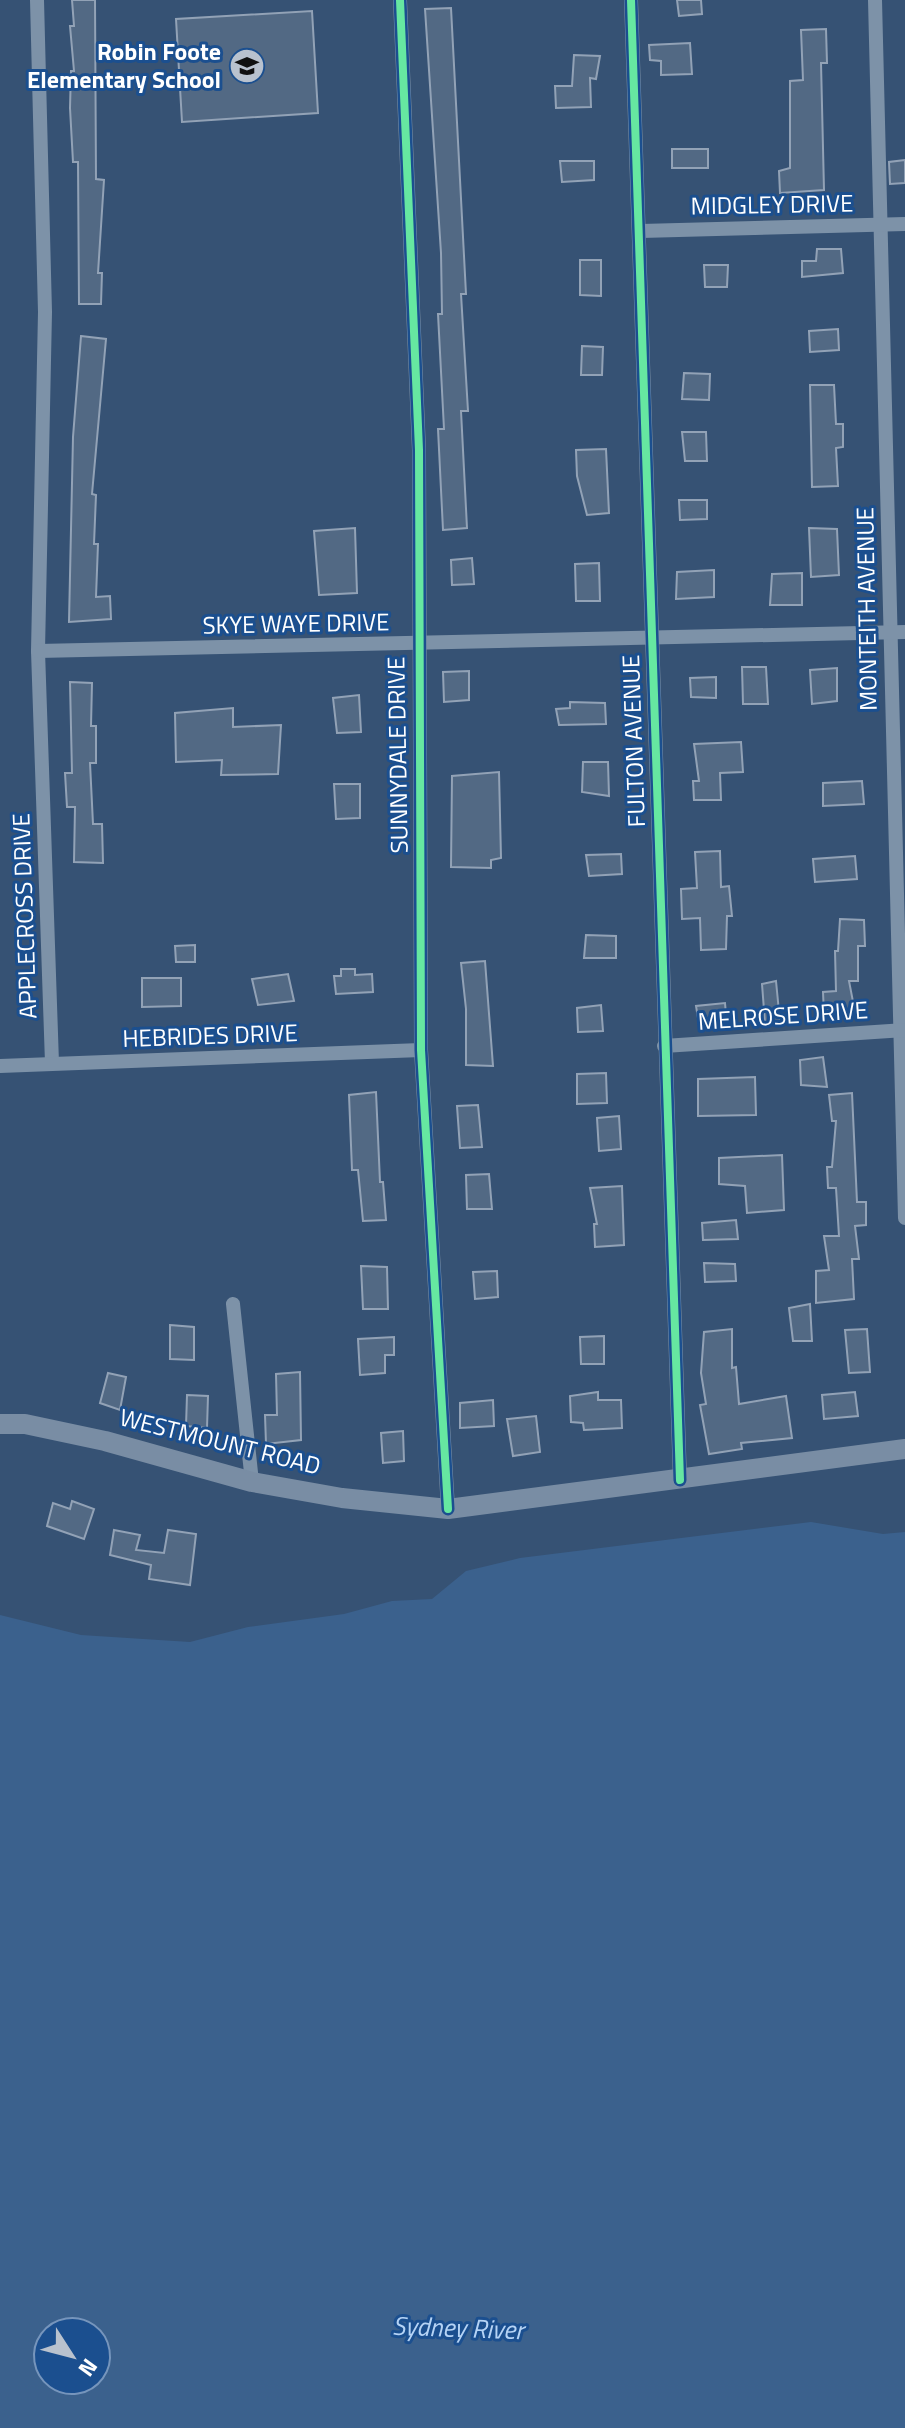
<svg xmlns="http://www.w3.org/2000/svg" width="905" height="2428" font-family="'Titillium Web',sans-serif">
	<style>
		.water { fill: #3b618d; fill-rule: evenodd }
		.building { fill: #526984; stroke: #92a2b6; stroke-width: 2 }
		.lines { fill: none; stroke-linecap: round; stroke-linejoin: round }
		.street { stroke: #7d92a8; stroke-width: 14 }
		.secondary { stroke: #798da4; stroke-width: 20 }
		.cycleway-casing { stroke: #1b4f8f; stroke-width: 13 }
		.cycleway { stroke: #66e7a1; stroke-width: 8 }
		.labels { text-anchor: middle; stroke-width: 6; stroke-linejoin: round; paint-order: stroke }
		.poi-label { font-size: 24px; font-weight: bold; fill: #fff; stroke: #1b4f8f; text-anchor: end }
		.street-label { font-size: 24px; fill: #fff; stroke: #1b4f8f }
		.water-label { font-size: 26px; font-style: italic; fill: #b5d3f5; stroke: #1b4f8f }
	</style>
	<rect width="100%" height="100%" fill="#365274"/>
	<path class="water" d="M811,1522L883,1534L905,1532V2428H0V1615L81,1635L190,1642L248,1627L344,1614L392,1601L432,1599L466,1571L520,1558ZM48,2332H96V2380H48Z"/>
	<g class="building">
		<path d="M72,0H95L96,179L104,180L98,273H102L101,304H79L78,162H73L70,108L71,71H74L70,26H74Z"/>
		<path d="M677,0H701L702,14L679,16Z"/>
		<path d="M451,8L466,294H461L468,411H461L467,528L443,530L438,429H444L438,314H442L441,253L425,9Z"/>
		<path d="M312,11L318,113L182,122L176,19Z"/>
		<path d="M826,29L827,63H821L824,190L780,193L779,171L790,168V81L803,80L801,30Z"/>
		<path d="M690,43L692,74L661,75V61L650,60L649,45Z"/>
		<path d="M574,55L600,56L596,79L590,78L591,107L556,108L555,86H572Z"/>
		<rect x="672" y="149" width="36" height="19"/>
		<path d="M905,160V183L890,184L889,162Z"/>
		<path d="M560,161H594V180L562,182Z"/>
		<path d="M817,249H841L843,273L802,277V261H816Z"/>
		<path d="M580,260H601V296L580,295Z"/>
		<path d="M704,265H728L727,287H705Z"/>
		<path d="M838,329L839,350L810,352L809,331Z"/>
		<path d="M81,336L106,339L92,494L96,495L94,544H98L96,597L110,596L111,619L69,622L73,437Z"/>
		<path d="M582,346L603,347L602,375H581Z"/>
		<path d="M684,373L710,374L709,400L682,399Z"/>
		<path d="M810,385H834L836,424H843V447L836,448L838,486L812,487Z"/>
		<path d="M682,432H706L707,461H685Z"/>
		<path d="M606,449L609,513L587,515L577,476L576,450Z"/>
		<path d="M679,500H707V519L680,520Z"/>
		<path d="M355,528L357,593L319,595L314,531Z"/>
		<path d="M809,528L837,529L839,575L811,577Z"/>
		<path d="M472,558L474,584L452,585L451,560Z"/>
		<path d="M599,563L600,601H576L575,564Z"/>
		<path d="M714,570V597L676,599L677,572Z"/>
		<path d="M802,573V605H770L772,574Z"/>
		<path d="M742,667H766L768,704H743Z"/>
		<path d="M837,668V701L812,704L810,670Z"/>
		<path d="M469,671V700L444,702L443,672Z"/>
		<path d="M716,677V698L691,697L690,678Z"/>
		<path d="M70,682L92,683L91,726H96V763H90L93,824H102L103,863L74,862L75,807H67L65,773H72Z"/>
		<path d="M359,695L361,732L337,733L333,698Z"/>
		<path d="M570,702L605,703L606,724L559,725L556,709L570,708Z"/>
		<path d="M233,708V727L281,725L278,774L221,775L222,760L176,762L175,713Z"/>
		<path d="M741,742L743,772L720,773L721,800H694L693,781H699L694,744Z"/>
		<path d="M583,762H608L609,796L582,792Z"/>
		<path d="M499,772L501,858L491,860V868L451,867L452,776Z"/>
		<path d="M862,781L864,804L823,806V783Z"/>
		<path d="M334,784H360V818L336,819Z"/>
		<path d="M720,851L721,887L729,886L732,916H727L726,949L701,950L700,918L682,919L681,889L697,888L695,852Z"/>
		<path d="M621,854L622,874L589,876L586,855Z"/>
		<path d="M855,856L857,879L815,882L813,859Z"/>
		<path d="M840,919L864,920L865,946H858V981H849L855,1012L824,1015L823,992L836,991L835,951H838Z"/>
		<path d="M586,935L616,936V958H584Z"/>
		<path d="M195,945V962H176L175,946Z"/>
		<path d="M485,961L493,1066L466,1065V1009L461,963Z"/>
		<path d="M341,969H355V975L372,974L373,992L336,994L334,976H341Z"/>
		<path d="M288,974L294,1001L258,1005L252,979Z"/>
		<path d="M142,978H181V1006L142,1007Z"/>
		<path d="M776,981L780,1022L765,1023L762,984Z"/>
		<path d="M725,1003L727,1026L700,1030L696,1006Z"/>
		<path d="M601,1005L603,1031L578,1032L577,1008Z"/>
		<path d="M823,1057L827,1087L801,1085L800,1060Z"/>
		<path d="M606,1073L607,1103L577,1104V1074Z"/>
		<path d="M755,1077L756,1115L698,1116V1079Z"/>
		<path d="M376,1092L380,1182H383L386,1220L363,1221L358,1170H352L349,1095Z"/>
		<path d="M852,1093L857,1202H866V1225L855,1226L859,1259H852L854,1299L816,1303V1271L829,1270L824,1236H839L836,1188H828L827,1167H832L836,1121H832L829,1095Z"/>
		<path d="M478,1105L482,1147L460,1148L457,1106Z"/>
		<path d="M619,1116L621,1149L599,1151L597,1118Z"/>
		<path d="M782,1155L784,1210L747,1213L745,1186L719,1184V1158Z"/>
		<path d="M489,1174L492,1209H467L466,1175Z"/>
		<path d="M622,1186L624,1245L595,1247L594,1224H597L590,1188Z"/>
		<path d="M736,1220L738,1239L703,1240L702,1223Z"/>
		<path d="M704,1263L735,1264L736,1281L705,1282Z"/>
		<path d="M361,1266L387,1267L388,1309H363Z"/>
		<path d="M497,1271L498,1297L475,1299L473,1272Z"/>
		<path d="M810,1304L812,1341H793L789,1308Z"/>
		<path d="M170,1325L194,1327V1360L170,1359Z"/>
		<path d="M732,1329V1368L736,1367L739,1404L786,1396L792,1438L741,1443L742,1449L709,1454L700,1405L706,1404L701,1373L704,1332Z"/>
		<path d="M867,1329L870,1372L849,1373L845,1330Z"/>
		<path d="M604,1336V1364H581L580,1337Z"/>
		<path d="M394,1337V1355H385V1373L360,1375L358,1339Z"/>
		<path d="M300,1372L301,1440L266,1444L265,1415H277L276,1374Z"/>
		<path d="M108,1373L126,1377L120,1410L100,1403Z"/>
		<path d="M598,1392V1400H621L622,1428L584,1430L583,1423L571,1422L570,1396Z"/>
		<path d="M855,1392L858,1416L824,1419L822,1395Z"/>
		<path d="M187,1395L208,1396L207,1428L186,1426Z"/>
		<path d="M493,1400L494,1426L460,1428V1403Z"/>
		<path d="M536,1416L540,1452L513,1456L507,1419Z"/>
		<path d="M403,1431L404,1461L383,1463L381,1433Z"/>
		<path d="M72,1501L94,1509L84,1539L47,1526L53,1503L70,1509Z"/>
		<path d="M114,1530L140,1535L136,1550L164,1553L168,1530L196,1534L190,1585L149,1579L151,1565L110,1555Z"/>
	</g>
	<g class="lines">
		<g class="street">
			<path d="M37,0L45,312L38,651L52,1063"/>
			<path d="M400,0L419,450L421,1050L448,1509"/>
			<path d="M631,0L680,1480"/>
			<path d="M875,0L905,1218"/>
			<path d="M641,231L905,224"/>
			<path d="M38,651L905,632"/>
			<path d="M664,1046L905,1030"/>
			<path d="M0,1066L421,1050"/>
			<path d="M233,1304L252,1482"/>
		</g>
		<path class="secondary" d="M0,1424H25L105,1441L252,1482L342,1498L448,1509L905,1449"/>
		<defs>
			<g id="cycleway">
				<path d="M400,0L419,450L421,1050L448,1509"/>
				<path d="M631,0L680,1480"/>
			</g>
		</defs>
		<use href="#cycleway" class="cycleway-casing"/>
		<use href="#cycleway" class="cycleway"/>
	</g>
	<defs>
		<symbol id="school-disc" viewBox="-11 -11 22 22"><circle r="9.5" fill="#b9c2ce" stroke="#1b4f8f"/><path d="M0-5L7-2L0 1L-7-2ZM-4 1L0 2.5L4 1V4Q0 6-4 4Z" fill="#111"/></symbol>
	</defs>
	<g fill-rule="evenodd">
		<use href="#school-disc" x="227" y="46" width="40" height="40"/>
	</g>
	<g class="labels">
		<g class="poi-label">
			<text x="221" y="60">Robin Foote<tspan x="221" dy="28">Elementary School</tspan></text>
		</g>
		<g class="street-label">
			<text transform="translate(772 205) rotate(-1)" y="8">MIDGLEY DRIVE</text>
			<text transform="translate(867 609) rotate(-91)" y="8">MONTEITH AVENUE</text>
			<text transform="translate(296 624) rotate(-1)" y="8">SKYE WAYE DRIVE</text>
			<text transform="translate(634 741) rotate(-92)" y="8">FULTON AVENUE</text>
			<text transform="translate(398 755) rotate(-91)" y="8">SUNNYDALE DRIVE</text>
			<text transform="translate(25 916) rotate(-92)" y="8">APPLECROSS DRIVE</text>
			<text transform="translate(783 1016) rotate(-4)" y="8">MELROSE DRIVE</text>
			<text transform="translate(210 1036) rotate(-2)" y="8">HEBRIDES DRIVE</text>
			<text transform="translate(220 1442) rotate(14)" y="8">WESTMOUNT ROAD</text>
		</g>
		<g class="water-label">
			<text transform="translate(458 2328) rotate(2)" y="9">Sydney River</text>
		</g>
	</g>
	<g transform="translate(72 2356) rotate(126)"><circle r="38" fill="#1b4f8f" stroke="#7695bc" stroke-width="2"/>
	<path d="M0-6L14 30L0 20L-14 30Z" fill="#b9c2ce"/>
	<text y="-12" font-size="22" font-weight="bold" text-anchor="middle" fill="#ffffff">N</text>
	</g>
</svg>
